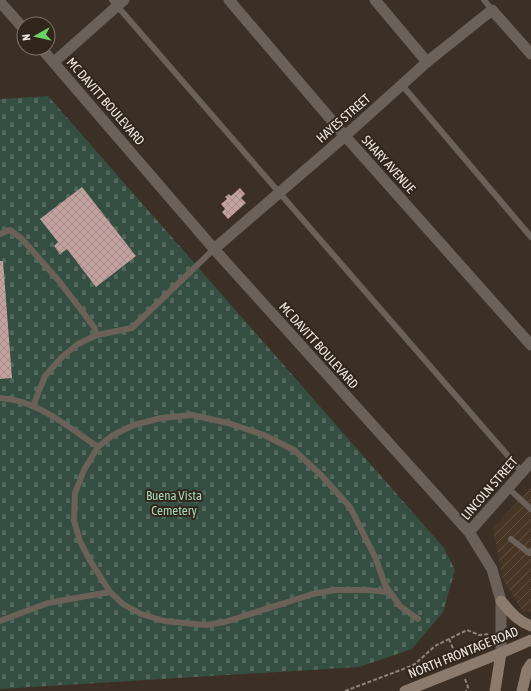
<svg xmlns="http://www.w3.org/2000/svg" width="531" height="691" font-family="'Asap Condensed',sans-serif">
	<style>
		.industrial { fill: url(#industrial-furrows) }
		.cemetery { fill: url(#cemetery-stones) }
		.building { fill: url(#building-cross-hatch) }
		.lines { fill: none; stroke-linecap: round; stroke-linejoin: round }
		.path { stroke: #90857c; stroke-width: 2; stroke-dasharray: 4 2; stroke-linecap: butt }
		.service { stroke: #6b6159; stroke-width: 6 }
		.minor { stroke: #6b6159; stroke-width: 11 }
		.tertiary { stroke: #6b6159; stroke-width: 11 }
		.secondary { stroke: #8b7b6e; stroke-width: 11 }
		.labels { text-anchor: middle; stroke-width: 4; stroke-linejoin: round; paint-order: stroke }
		.street-label { font-size: 13px; fill: #f1e9e2; stroke: #32251b }
		.park-label { font-size: 13px; fill: #a0d7b9; stroke: #32251b }
	</style>
	<defs>
		<pattern id="industrial-furrows" width="10" height="10" patternUnits="userSpaceOnUse"><rect width="10" height="10" fill="#473526"/><path d="M-1 1l2-2M0 10L10 0M9 11l2-2" fill="none" stroke="#625245"/></pattern>
		<pattern id="cemetery-stones" width="16" height="16" patternUnits="userSpaceOnUse"><rect width="16" height="16" fill="#344f41"/><path d="M2 7V4a2 2 0 0 1 4 0v3zM10 15v-3a2 2 0 0 1 4 0v3z" fill="#52685c"/></pattern>
		<pattern id="building-cross-hatch" width="8" height="8" patternUnits="userSpaceOnUse"><rect width="8" height="8" fill="#c3a19e"/><path d="M0 0l8 8M0 8l8-8" fill="none" stroke="#a48a88"/></pattern>
	</defs>
	<rect width="100%" height="100%" fill="#3c2f25"/>
	<path class="industrial" d="M531,488V611L523,612L503,580L493,528Z"/>
	<path class="cemetery" d="M48,96L444,548L455,570L443,612L412,649L359,667L0,689V99Z"/>
	<g class="building">
		<path d="M82,187L136,256L96,287L67,249L60,254L54,246L58,242L40,219Z"/>
		<path d="M240,188L245,194L241,198L246,203L228,219L222,212L225,209L221,204L227,199L225,197L229,194L231,196Z"/>
		<path d="M0,261H3L12,378L0,379Z"/>
	</g>
	<g class="lines">
		<g class="path">
			<path d="M449,639L457,658"/>
			<path d="M465,679L468,687L466,691"/>
			<path d="M345,691L406,668L415,664L435,646L467,630L479,635L490,634"/>
		</g>
		<g class="service">
			<path d="M112,0L522,472"/>
			<path d="M484,0L492,10"/>
			<path d="M402,85L531,237"/>
			<path d="M0,234L10,230L22,239L59,281L94,327L97,335"/>
			<path d="M0,398C37,400 68,427 98,447"/>
			<path d="M33,406L45,376L63,356L78,344L97,335L132,328L214,249"/>
			<path d="M508,488L531,509"/>
			<path d="M511,539L529,553L531,551"/>
			<path d="M390,592L366,590H335L313,594L225,622L206,625L164,621L141,614L123,604L110,592L89,559L80,541L74,521L75,493L84,470L98,447L113,435L134,425L161,418L192,415L228,423L264,435L294,450L321,475L350,507L376,559L385,585L400,606L418,619"/>
			<path d="M0,621L48,603L110,592"/>
		</g>
		<g class="minor">
			<path d="M229,0L345,136L531,345"/>
			<path d="M375,0L427,62"/>
			<path d="M54,62L124,0"/>
			<path d="M214,249L345,136L427,62L492,10L531,54"/>
			<path d="M469,532L531,462"/>
		</g>
		<g class="tertiary">
			<path d="M0,2L24,29"/>
			<path d="M41,48L214,249L469,532L492,569L501,601V653"/>
		</g>
		<g class="secondary">
			<path d="M501,601C511,612 516,620 531,626"/>
			<path d="M405,691L501,653L531,640"/>
			<path d="M495,691L501,653"/>
			<path d="M522,691L527,670L531,664"/>
		</g>
	</g>
	<g class="labels">
		<g class="street-label">
			<text transform="translate(106 101) rotate(49)" y="5">MC DAVITT BOULEVARD</text>
			<text transform="translate(343 118) rotate(-41)" y="5">HAYES STREET</text>
			<text transform="translate(389 164) rotate(48)" y="5">SHARY AVENUE</text>
			<text transform="translate(319 345) rotate(48)" y="5">MC DAVITT BOULEVARD</text>
			<text transform="translate(489 488) rotate(-49)" y="5">LINCOLN STREET</text>
			<text transform="translate(463 652) rotate(-22)" y="5">NORTH FRONTAGE ROAD</text>
		</g>
		<g class="park-label">
			<text x="174" y="500">Buena Vista<tspan x="174" dy="15">Cemetery</tspan></text>
		</g>
	</g>
	<g transform="translate(36 36) rotate(262)"><circle r="19" fill="#32251b" stroke="#7e736b"/>
	<path d="M0-3L7 15L0 10L-7 15Z" fill="#6cd362"/>
	<text y="-6" font-size="11" font-weight="bold" text-anchor="middle" fill="#f1e9e2">N</text>
	</g>
</svg>
